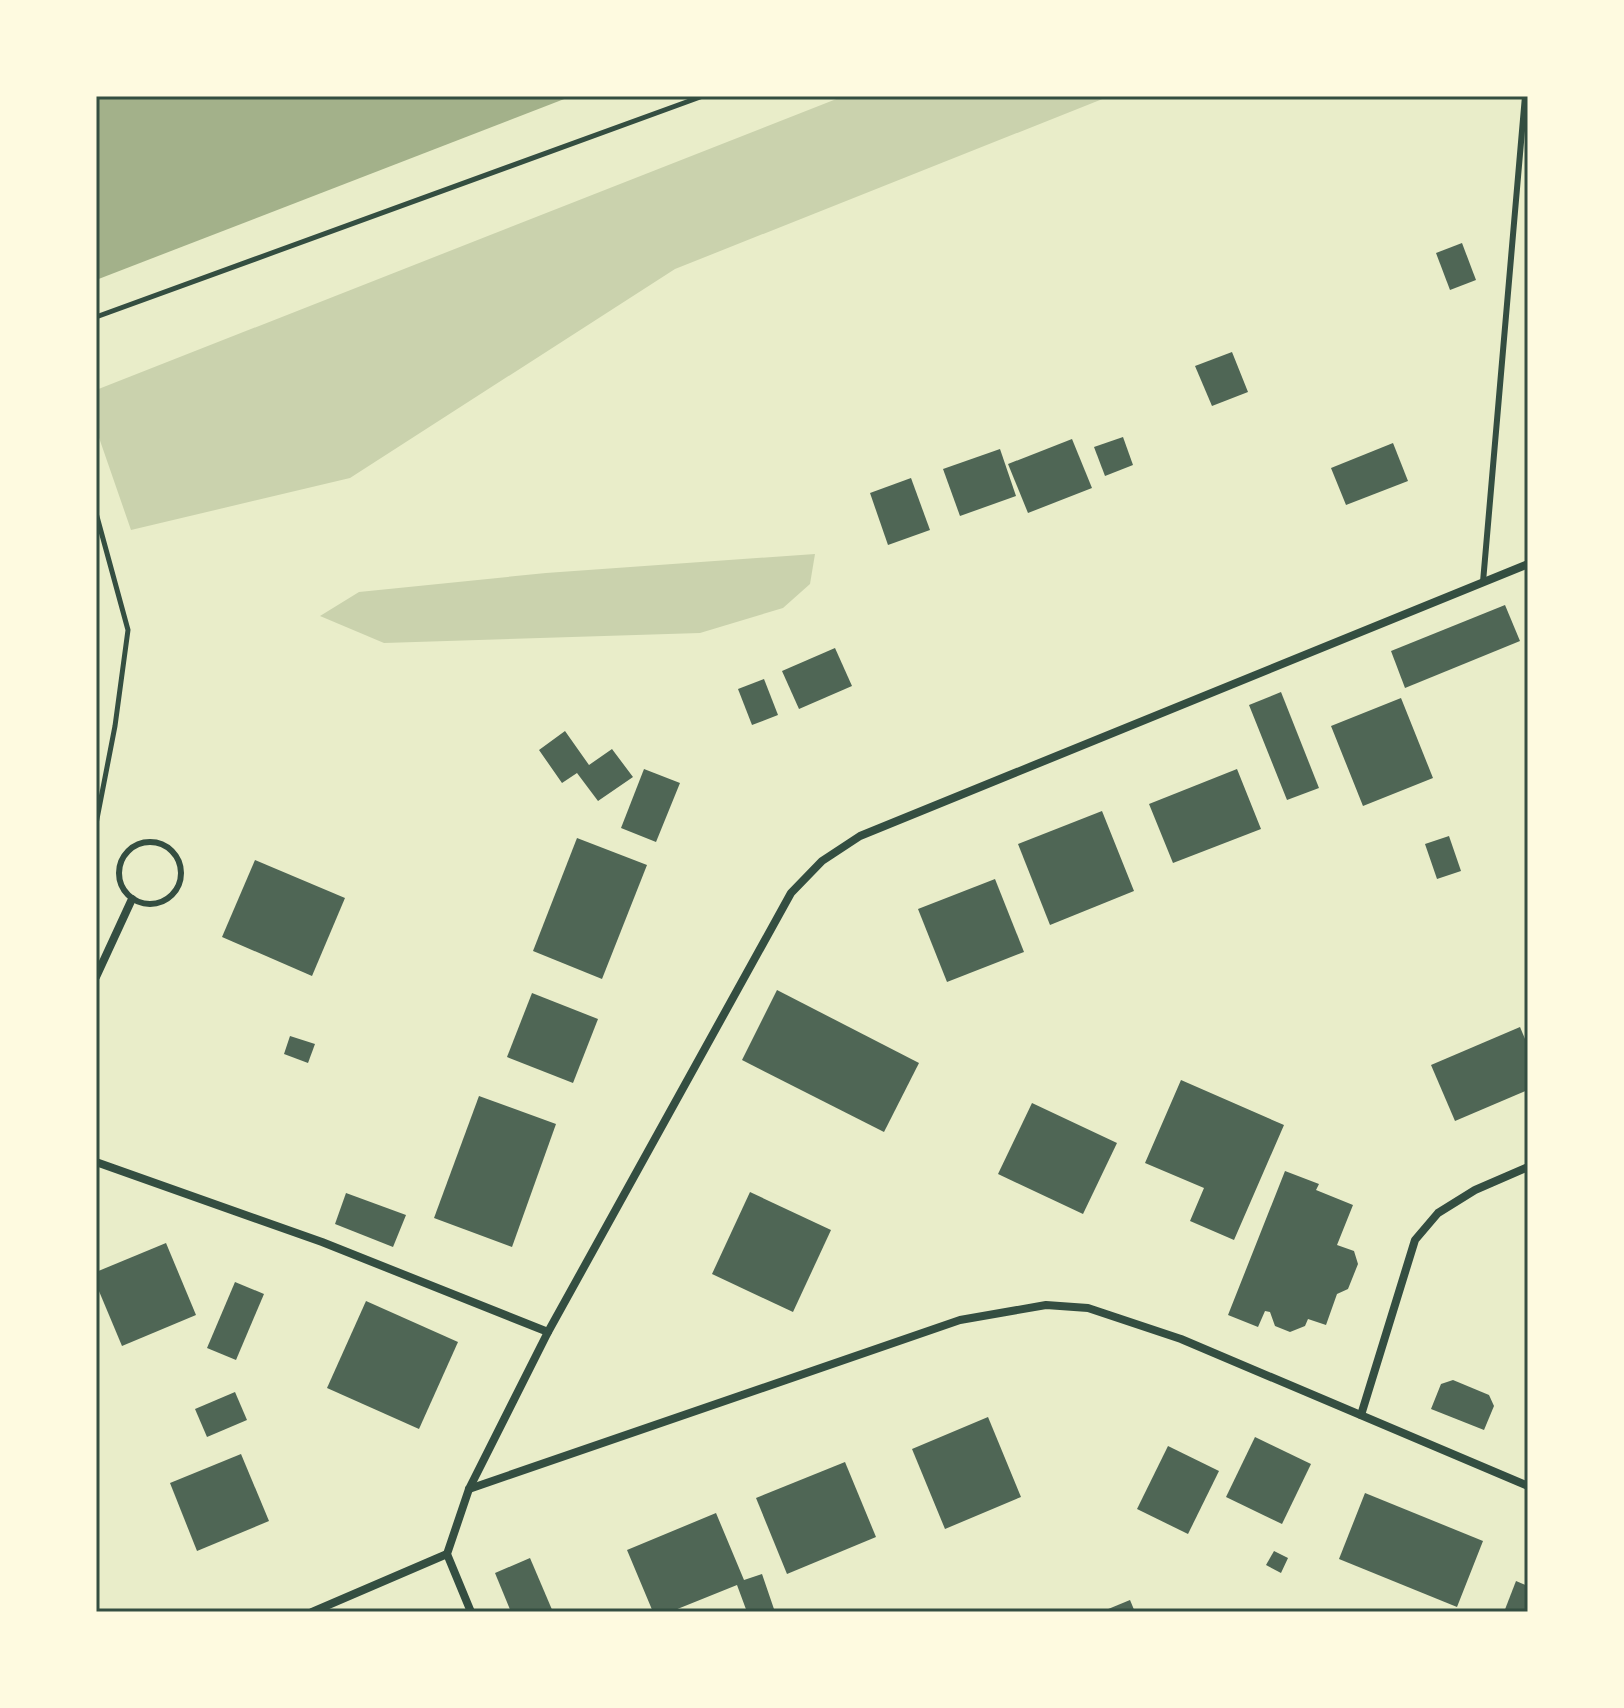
<svg xmlns="http://www.w3.org/2000/svg" width="1624" height="1708" font-family="Lato,sans-serif">
	<style>
		.green { fill: #cad2ad }
		.water { fill: #a3b18a }
		.building { fill: #4f6655 }
		.lines { fill: none; stroke-linecap: round; stroke-linejoin: round }
		.path { stroke: #344e41; stroke-width: 5 }
		.service { stroke: #344e41; stroke-width: 6 }
		.minor { stroke: #344e41; stroke-width: 8 }
		.neatline { fill: none; stroke: #344e41; stroke-width: 3 }
	</style>
	<rect width="100%" height="100%" fill="#e9edc9"/>
	<g class="green">
		<path d="M844,96H1110L675,269L350,478L131,530L96,429V390Z"/>
		<path d="M815,554L810,584L783,608L700,633L384,643L320,616L359,592L546,573Z"/>
	</g>
	<path class="water" d="M96,96H572L96,280Z"/>
	<g class="building">
		<path d="M1462,243L1476,280L1450,290L1436,253Z"/>
		<path d="M1232,352L1248,392L1212,406L1195,366Z"/>
		<path d="M1123,437L1133,465L1105,476L1094,447Z"/>
		<path d="M1072,439L1092,488L1028,513L1008,464Z"/>
		<path d="M1393,443L1408,481L1346,505L1331,468Z"/>
		<path d="M1000,449L1016,496L960,516L943,469Z"/>
		<path d="M911,478L930,530L888,545L870,493Z"/>
		<path d="M1505,605L1520,641L1405,688L1391,651Z"/>
		<path d="M835,648L852,686L799,709L782,671Z"/>
		<path d="M764,679L778,715L752,725L738,689Z"/>
		<path d="M1281,692L1319,788L1287,800L1249,705Z"/>
		<path d="M1401,698L1433,778L1363,806L1331,726Z"/>
		<path d="M565,731L589,765L612,749L633,777L598,801L577,773L562,783L539,750Z"/>
		<path d="M644,769L680,783L656,842L621,828Z"/>
		<path d="M1237,769L1261,829L1173,863L1149,804Z"/>
		<path d="M1102,811L1134,891L1050,925L1018,844Z"/>
		<path d="M1449,836L1461,871L1437,879L1425,844Z"/>
		<path d="M577,838L647,865L602,979L533,951Z"/>
		<path d="M255,860L345,898L312,976L222,937Z"/>
		<path d="M995,879L1024,952L947,982L918,909Z"/>
		<path d="M777,990L919,1063L884,1132L742,1060Z"/>
		<path d="M532,993L598,1019L573,1083L507,1057Z"/>
		<path d="M1520,1027L1528,1046V1090L1455,1121L1431,1065Z"/>
		<path d="M290,1036L315,1044L308,1063L284,1054Z"/>
		<path d="M1181,1080L1284,1125L1234,1240L1190,1221L1204,1188L1145,1163Z"/>
		<path d="M479,1096L556,1124L512,1247L434,1218Z"/>
		<path d="M1032,1103L1117,1143L1083,1214L998,1174Z"/>
		<path d="M1285,1171L1319,1184L1316,1190L1353,1205L1337,1245L1354,1251L1358,1264L1348,1289L1337,1294L1326,1325L1308,1319L1305,1326L1290,1332L1275,1326L1270,1312L1265,1311L1258,1327L1228,1315Z"/>
		<path d="M750,1192L831,1230L793,1312L712,1274Z"/>
		<path d="M346,1193L406,1215L393,1247L335,1224Z"/>
		<path d="M166,1243L196,1315L122,1346L96,1284V1272Z"/>
		<path d="M235,1282L264,1294L236,1360L207,1348Z"/>
		<path d="M366,1301L458,1342L419,1429L327,1388Z"/>
		<path d="M1453,1380L1489,1395L1494,1406L1484,1430L1431,1409L1441,1384Z"/>
		<path d="M235,1392L247,1420L207,1437L195,1409Z"/>
		<path d="M988,1417L1021,1497L945,1529L912,1449Z"/>
		<path d="M1255,1437L1311,1464L1282,1524L1226,1497Z"/>
		<path d="M1168,1446L1219,1471L1188,1534L1137,1509Z"/>
		<path d="M241,1454L269,1521L197,1551L170,1483Z"/>
		<path d="M845,1462L876,1537L787,1574L756,1498Z"/>
		<path d="M1365,1493L1483,1541L1457,1607L1339,1559Z"/>
		<path d="M716,1513L744,1580L762,1574L775,1612H747L737,1585L670,1612H653L627,1550Z"/>
		<path d="M1274,1551L1288,1558L1281,1573L1266,1565Z"/>
		<path d="M530,1558L553,1612H511L495,1573Z"/>
		<path d="M1516,1581L1528,1586V1612H1504Z"/>
		<path d="M1130,1600L1135,1612H1101Z"/>
	</g>
	<g class="lines">
		<g class="path">
			<path d="M96,317L703,96"/>
			<path d="M96,513L128,630L115,726L96,824"/>
		</g>
		<g class="service">
			<path d="M1483,582L1525,96"/>
			<circle cx="150" cy="873" r="31"/>
		</g>
		<g class="minor">
			<path d="M96,977L132,899"/>
			<path d="M96,1162L322,1242L548,1332"/>
			<path d="M1361,1415L1415,1240L1438,1213L1475,1190L1528,1167"/>
			<path d="M469,1489L960,1320L1046,1305L1088,1308L1181,1339L1528,1486"/>
			<path d="M312,1612L447,1554"/>
			<path d="M471,1612L447,1554L469,1489L548,1332L791,893L822,861L860,836L1528,564"/>
		</g>
	</g>
	<rect width="1624" height="1708" fill="none" stroke="#fefae0" stroke-width="196"/>
	<rect x="98" y="98" width="1428" height="1512" class="neatline"/>
</svg>
